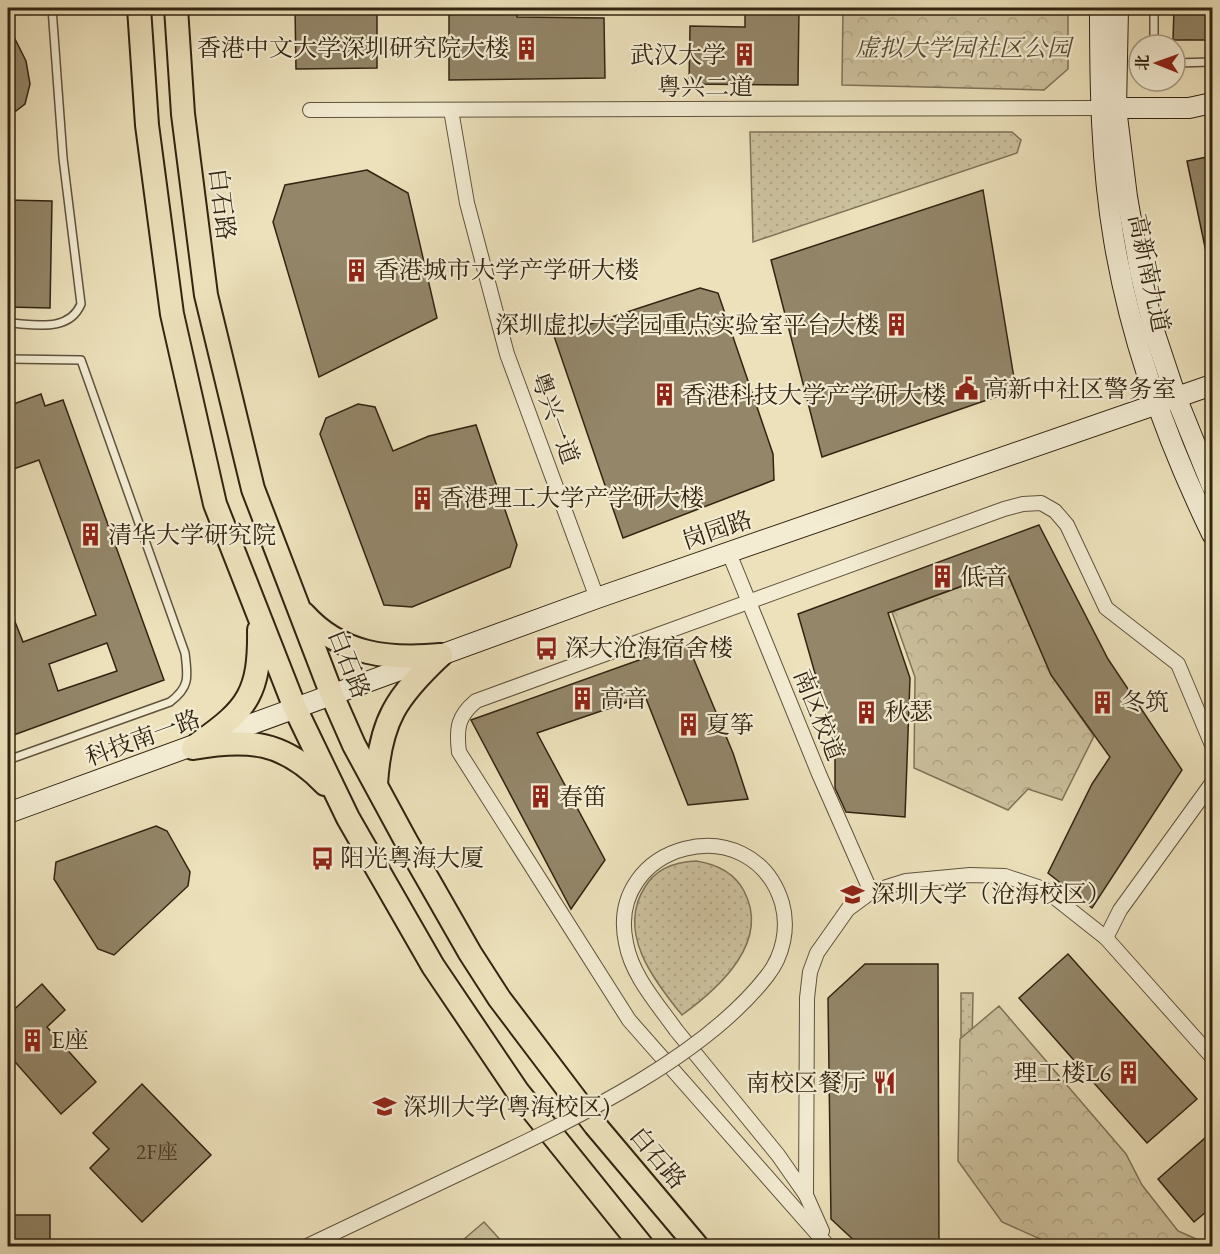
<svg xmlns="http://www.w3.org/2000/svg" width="1220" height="1254" font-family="'EB Garamond','Noto Serif SC',serif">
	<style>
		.grass { fill: url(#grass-dots); stroke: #7f7258; stroke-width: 1.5 }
		.park { fill: url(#park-crowns); stroke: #7f7258; stroke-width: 1.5 }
		.pitch { fill: #ccc19e; stroke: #7f7258; stroke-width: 1.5 }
		.building { fill: #938669; stroke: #322411; stroke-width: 1.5; fill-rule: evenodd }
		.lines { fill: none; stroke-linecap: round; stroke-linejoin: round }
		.lane-casing { stroke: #60533c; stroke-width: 10 }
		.street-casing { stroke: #60533c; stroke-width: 16 }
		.secondary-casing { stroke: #322411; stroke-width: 22 }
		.primary-casing { stroke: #322411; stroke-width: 26 }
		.lane { stroke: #f3ecd3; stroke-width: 7 }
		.street { stroke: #f3ecd3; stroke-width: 14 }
		.secondary { stroke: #f3ecd3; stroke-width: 20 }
		.primary { stroke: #ece1bb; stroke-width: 22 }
		.street-bridge-casing { stroke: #60533c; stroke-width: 16; stroke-linecap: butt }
		.street-bridge { stroke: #f3ecd3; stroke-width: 14 }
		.labels { text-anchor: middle; stroke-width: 4.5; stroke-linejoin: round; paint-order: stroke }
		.number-label { font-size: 21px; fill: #4a3c27 }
		.poi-label { font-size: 24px; fill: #322411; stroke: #f3ecd3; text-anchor: start }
		.park-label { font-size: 24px; font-style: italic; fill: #584b34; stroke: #f3ecd3 }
		.street-label { font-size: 24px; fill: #322411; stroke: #f3ecd3 }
	</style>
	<defs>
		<pattern id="grass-dots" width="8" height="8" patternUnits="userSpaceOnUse" patternTransform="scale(1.5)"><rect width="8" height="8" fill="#ccc19e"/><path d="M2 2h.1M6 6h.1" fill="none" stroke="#b0a687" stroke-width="1.8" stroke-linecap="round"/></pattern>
		<pattern id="park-crowns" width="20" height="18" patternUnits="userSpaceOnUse" patternTransform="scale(1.5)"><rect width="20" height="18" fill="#ccc19e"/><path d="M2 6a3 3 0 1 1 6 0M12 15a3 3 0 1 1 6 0" fill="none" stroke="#b0a687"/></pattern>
	</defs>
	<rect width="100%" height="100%" fill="#ece1bb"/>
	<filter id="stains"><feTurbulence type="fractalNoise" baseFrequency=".00333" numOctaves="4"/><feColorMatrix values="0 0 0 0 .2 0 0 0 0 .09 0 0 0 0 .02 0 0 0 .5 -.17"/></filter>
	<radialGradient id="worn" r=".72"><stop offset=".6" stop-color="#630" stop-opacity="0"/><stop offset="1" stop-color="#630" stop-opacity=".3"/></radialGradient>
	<g class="grass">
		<path d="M750,132H1012L1021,140L1017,153L753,242Z"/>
		<path d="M696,861C716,864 734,872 744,891C771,942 719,988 682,1015C654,981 616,932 645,887C656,868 675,862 696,861Z"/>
		<path d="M961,993H973L972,1045H961Z"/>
	</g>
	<g class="park">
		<path d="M843,8H1068V69L1044,90L842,85Z"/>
		<path d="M1006,570L1051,675L1094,736L1062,800L1028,789L1008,810L914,768L915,677L892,612Z"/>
		<path d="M999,1006L1126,1154L1142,1185L1178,1231L1212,1246H1056L1002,1222L958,1161L960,1039Z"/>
	</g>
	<path class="pitch" d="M484,1222L506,1246H456Z"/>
	<g class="building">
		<path d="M295,8H377V68L296,69Z"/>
		<path d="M449,8H517V17L604,18L605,78L449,80Z"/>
		<path d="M745,8H799L798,85L689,84L690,26L745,27Z"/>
		<path d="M1174,8H1212V40H1173Z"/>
		<path d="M8,25L26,61L30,84L25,104L8,117Z"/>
		<path d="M1212,156V252H1206L1187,161Z"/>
		<path d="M367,170L408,193L437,318L319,377L273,222L285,185Z"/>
		<path d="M983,190L1016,390L822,457L771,260Z"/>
		<path d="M8,200L52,201L50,308L8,307Z"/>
		<path d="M700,288L718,293L773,454L774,480L623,538L554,336Z"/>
		<path d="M41,394L45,406L63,400L164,680L11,736L8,726V604L23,642L96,615L39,460L8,471V406ZM107,643L117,671L58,691L49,664Z"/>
		<path d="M358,404L375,407L393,451L429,436L476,425L517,545L510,567L412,607L384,605L320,434L326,418Z"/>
		<path d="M1039,525L1108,659L1182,770L1092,908L1048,873L1092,784L1110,757L1051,675L1006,570L888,613L910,678L905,817L846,812L835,788V743L798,614Z"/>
		<path d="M687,643L733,753L748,799L688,805L645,696L537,733L605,860L571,909L471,720Z"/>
		<path d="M156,826L167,831L190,872L188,886L114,955L98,949L54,879L56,862Z"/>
		<path d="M1068,954L1197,1099L1147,1143L1019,998Z"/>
		<path d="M865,964H938L939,1246H860L831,1219L828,998Z"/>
		<path d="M42,984L65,1010L47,1027L96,1082L61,1114L8,1054V1015Z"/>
		<path d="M142,1084L211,1155L142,1222L90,1168L109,1149L93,1133Z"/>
		<path d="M1212,1132V1207L1194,1222L1158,1179Z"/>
		<path d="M8,1215H50V1246H26L22,1242H8Z"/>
	</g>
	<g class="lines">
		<defs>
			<g id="lane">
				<path d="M1154,45V8"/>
				<path d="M1175,63L1212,62"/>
				<path d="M8,323C33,324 69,333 81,304L63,158L52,8"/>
				<path d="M8,359L81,360L185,653C188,677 190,687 170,702L8,760"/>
			</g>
			<g id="street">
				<path d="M310,110L1100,108"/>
				<path d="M451,110L467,203L507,354L597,598"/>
				<path d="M729,553L819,774L871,892"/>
				<path d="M1106,938L1120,910L1212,783"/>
				<path d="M676,1030L778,1155L806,1195"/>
				<path d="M822,1231L806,1195L807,998L810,972L817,953L848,909L871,892L906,881L970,875L1005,876L1044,889L1106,938L1212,1057"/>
				<path d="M828,1246L629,1020L459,752C456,728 458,716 476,701L1004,509L1023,504L1041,503L1055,511L1067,525L1106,608L1178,664L1212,745"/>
			</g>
			<g id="secondary">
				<path d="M1100,8C1100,85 1101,163 1114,240C1131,343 1167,441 1212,534"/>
				<path d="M1118,8L1116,108L1127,197L1140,271L1154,331L1176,397L1212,486"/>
				<path d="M1105,108H1189L1212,103"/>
				<path d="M8,813L597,598L1212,385"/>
			</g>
			<g id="primary">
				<path d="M139,8L147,125L172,314L215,504L295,708L348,818L433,966L518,1092L642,1246"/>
				<path d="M176,8L183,114L206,295L253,489L332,695L354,745L406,841L470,953L499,998L595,1125L697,1246"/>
				<path d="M304,614C341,655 389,660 441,655"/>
				<path d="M199,743C248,709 260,692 259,630"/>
				<path d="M193,748C248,738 284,741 325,784"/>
				<path d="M376,784C380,721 396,697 441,655"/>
			</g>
		</defs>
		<use href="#lane" class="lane-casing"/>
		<use href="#street" class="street-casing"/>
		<use href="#secondary" class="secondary-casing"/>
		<use href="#primary" class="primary-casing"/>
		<use href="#lane" class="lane"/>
		<use href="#street" class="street"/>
		<use href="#secondary" class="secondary"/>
		<use href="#primary" class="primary"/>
		<defs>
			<path id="street-bridge" d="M307,1246C368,1217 429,1188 490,1159C580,1116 705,1056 767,976C783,956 789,928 782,903C752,805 605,843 626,943C632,976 657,1003 676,1030"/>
		</defs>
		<use href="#street-bridge" class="street-bridge-casing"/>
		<use href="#street-bridge" class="street-bridge"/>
	</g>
	<defs>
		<symbol id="building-bare" viewBox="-9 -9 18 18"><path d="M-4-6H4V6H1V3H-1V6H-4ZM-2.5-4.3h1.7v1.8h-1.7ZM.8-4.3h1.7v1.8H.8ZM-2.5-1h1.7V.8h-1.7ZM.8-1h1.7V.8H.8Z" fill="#8f2418" stroke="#f3ecd3" stroke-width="2.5" paint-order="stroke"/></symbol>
		<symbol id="civic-bare" viewBox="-9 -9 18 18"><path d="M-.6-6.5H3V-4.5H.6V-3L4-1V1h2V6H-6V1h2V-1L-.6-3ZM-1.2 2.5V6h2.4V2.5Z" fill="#8f2418" stroke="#f3ecd3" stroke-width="2.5" paint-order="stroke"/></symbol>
		<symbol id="bus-bare" viewBox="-9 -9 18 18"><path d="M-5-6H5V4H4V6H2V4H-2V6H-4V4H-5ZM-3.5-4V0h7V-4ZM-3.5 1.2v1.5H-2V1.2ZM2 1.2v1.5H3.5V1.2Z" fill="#8f2418" stroke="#f3ecd3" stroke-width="2.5" paint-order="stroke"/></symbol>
		<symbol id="university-bare" viewBox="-9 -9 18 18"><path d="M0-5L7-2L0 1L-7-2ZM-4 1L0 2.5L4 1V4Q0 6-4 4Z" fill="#8f2418" stroke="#f3ecd3" stroke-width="2.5" paint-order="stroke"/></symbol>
		<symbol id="restaurant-bare" viewBox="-9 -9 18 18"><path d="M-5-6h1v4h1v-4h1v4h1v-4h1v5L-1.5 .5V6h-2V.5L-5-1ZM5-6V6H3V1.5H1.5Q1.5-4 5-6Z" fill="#8f2418" stroke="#f3ecd3" stroke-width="2.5" paint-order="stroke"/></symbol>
	</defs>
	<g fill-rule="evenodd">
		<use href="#building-bare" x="510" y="32" width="33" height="33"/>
		<use href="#building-bare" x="728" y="38" width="33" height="33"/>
		<use href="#building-bare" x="340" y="254" width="33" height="33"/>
		<use href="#building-bare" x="880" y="308" width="33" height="33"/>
		<use href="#civic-bare" x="950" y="372" width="33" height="33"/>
		<use href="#building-bare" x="648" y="378" width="33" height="33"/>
		<use href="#building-bare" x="406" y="482" width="33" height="33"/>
		<use href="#building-bare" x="74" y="518" width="33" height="33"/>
		<use href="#building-bare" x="926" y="560" width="33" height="33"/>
		<use href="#bus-bare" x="530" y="632" width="33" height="33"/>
		<use href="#building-bare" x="566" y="682" width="33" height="33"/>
		<use href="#building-bare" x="1086" y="686" width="33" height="33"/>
		<use href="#building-bare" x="850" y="696" width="33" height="33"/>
		<use href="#building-bare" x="672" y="708" width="33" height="33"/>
		<use href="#building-bare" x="524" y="780" width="33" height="33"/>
		<use href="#bus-bare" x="306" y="842" width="33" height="33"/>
		<use href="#university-bare" x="836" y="878" width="33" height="33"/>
		<use href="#building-bare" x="16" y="1024" width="33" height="33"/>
		<use href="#building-bare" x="1112" y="1056" width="33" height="33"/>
		<use href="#restaurant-bare" x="868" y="1066" width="33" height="33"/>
		<use href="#university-bare" x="368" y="1090" width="33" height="33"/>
	</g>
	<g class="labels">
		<g class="number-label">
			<text x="157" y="1159">2F座</text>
		</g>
		<g class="poi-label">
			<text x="509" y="56" text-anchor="end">香港中文大学深圳研究院大楼</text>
			<text x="726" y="63" text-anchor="end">武汉大学</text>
			<text x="375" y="278">香港城市大学产学研大楼</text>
			<text x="879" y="333" text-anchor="end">深圳虚拟大学园重点实验室平台大楼</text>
			<text x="984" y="397">高新中社区警务室</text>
			<text x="682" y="403">香港科技大学产学研大楼</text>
			<text x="440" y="506">香港理工大学产学研大楼</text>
			<text x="108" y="543">清华大学研究院</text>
			<text x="960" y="585">低音</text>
			<text x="565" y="656">深大沧海宿舍楼</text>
			<text x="600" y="707">高音</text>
			<text x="1121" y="710">冬筑</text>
			<text x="885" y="720">秋瑟</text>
			<text x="706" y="733">夏筝</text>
			<text x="559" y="805">春笛</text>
			<text x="340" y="866">阳光粤海大厦</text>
			<text x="871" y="902">深圳大学（沧海校区）</text>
			<text x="51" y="1048">E座</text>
			<text x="1111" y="1081" text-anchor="end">理工楼L6</text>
			<text x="866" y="1091" text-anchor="end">南校区餐厅</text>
			<text x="403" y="1115">深圳大学(粤海校区)</text>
		</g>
		<g class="park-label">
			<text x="963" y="56">虚拟大学园社区公园</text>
		</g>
		<g class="street-label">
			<text x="705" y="95">粤兴二道</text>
			<text transform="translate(222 204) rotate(83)" y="8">白石路</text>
			<text transform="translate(1149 273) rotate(78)" y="8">高新南九道</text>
			<text transform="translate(555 418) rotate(70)" y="8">粤兴一道</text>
			<text transform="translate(717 530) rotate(-19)" y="8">岗园路</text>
			<text transform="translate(349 664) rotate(68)" y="8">白石路</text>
			<text transform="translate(819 715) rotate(68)" y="8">南区校道</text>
			<text transform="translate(143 738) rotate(-20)" y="8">科技南一路</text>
			<text transform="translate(658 1158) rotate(50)" y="8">白石路</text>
		</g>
	</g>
	<rect width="1220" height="1254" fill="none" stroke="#ece1bb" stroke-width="30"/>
	<rect x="9" y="9" width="1202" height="1236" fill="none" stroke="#322411" stroke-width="3"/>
	<rect x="15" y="15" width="1190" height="1224" fill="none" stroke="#322411" stroke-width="1.5"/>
	<g transform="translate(1157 63) rotate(271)"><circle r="28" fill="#f3ecd3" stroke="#a69c85" stroke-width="1.5"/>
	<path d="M0-4.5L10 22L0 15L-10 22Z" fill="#8f2418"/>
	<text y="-9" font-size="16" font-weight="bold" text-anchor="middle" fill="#322411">北</text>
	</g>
	<rect width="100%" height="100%" filter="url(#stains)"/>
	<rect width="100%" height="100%" fill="url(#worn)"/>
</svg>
